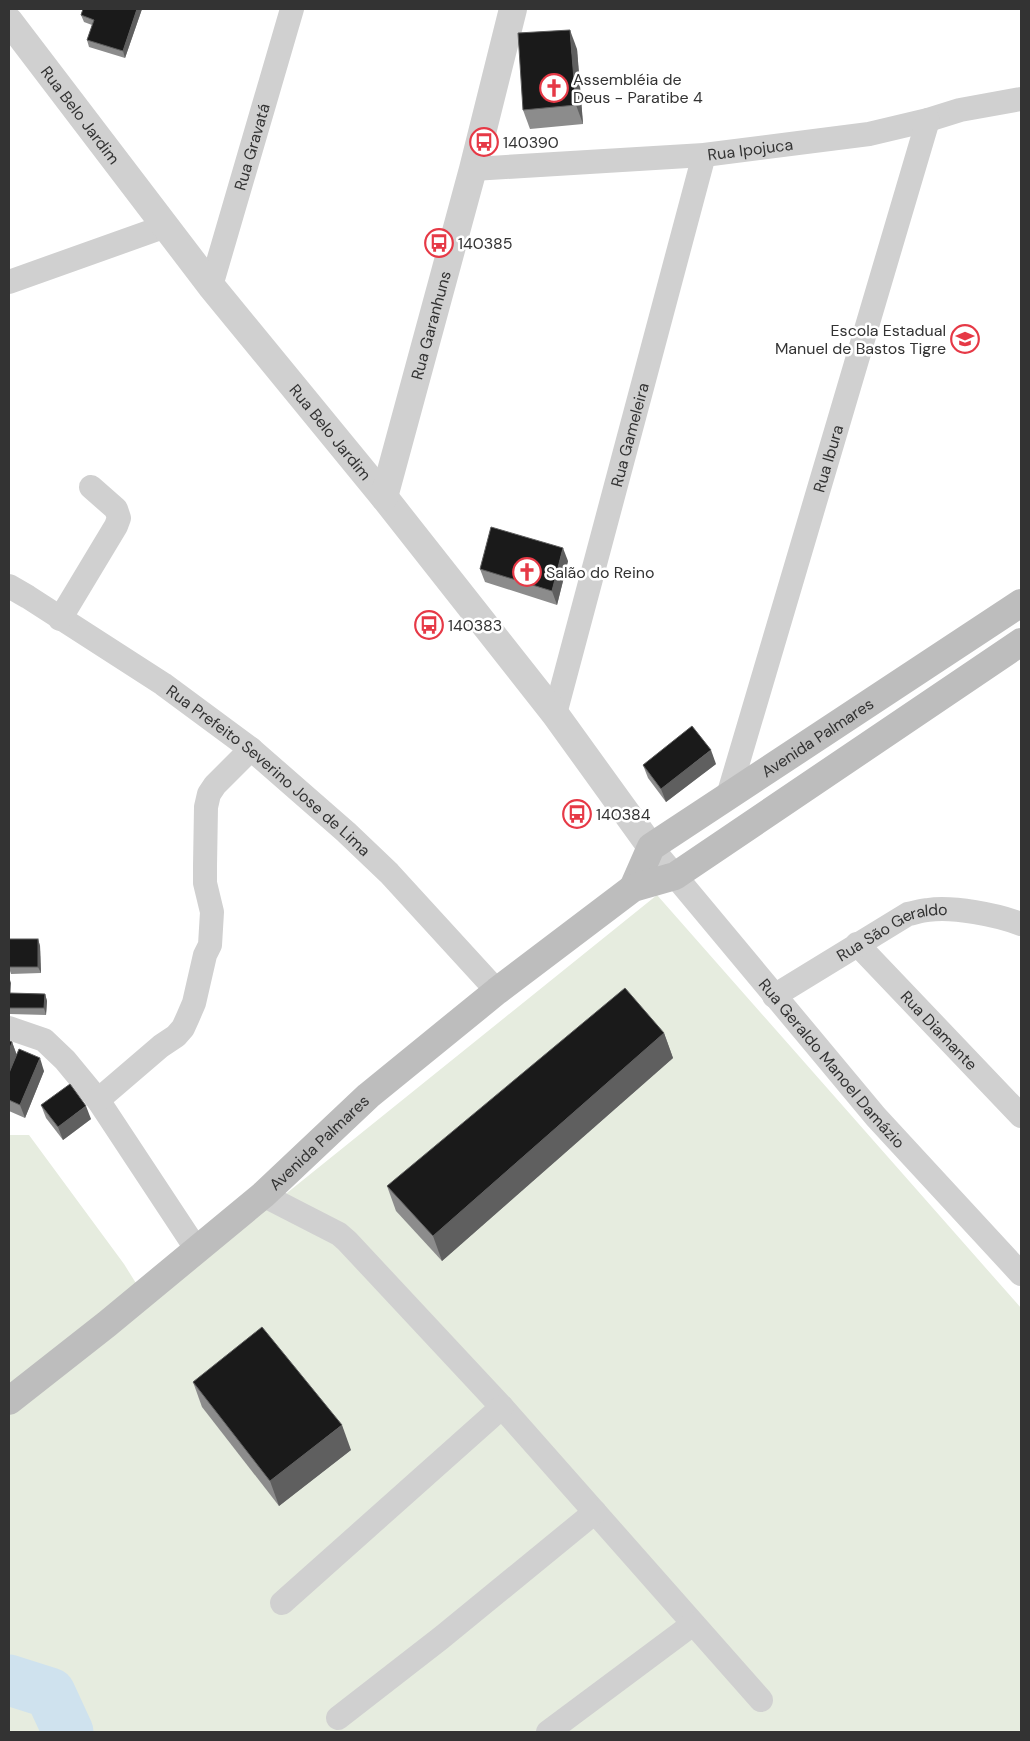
<svg xmlns="http://www.w3.org/2000/svg" width="1030" height="1741" font-family="'DM Sans',sans-serif">
	<style>
		.green { fill: #e6ecdf }
		.lines { fill: none; stroke-linecap: round; stroke-linejoin: round }
		.river { stroke: #cfe2ee; stroke-width: 51 }
		.minor { stroke: #d0d0d0; stroke-width: 24 }
		.tertiary { stroke: #d0d0d0; stroke-width: 28 }
		.secondary { stroke: #bdbdbd; stroke-width: 28 }
		.wall { fill: #8c8c8c }
		.shaded-wall { fill: #5f5f5f }
		.building { fill: #1a1a1a; stroke: #5f5f5f }
		.labels { text-anchor: middle; stroke-width: 5; stroke-linejoin: round; paint-order: stroke }
		.poi-label { font-size: 16px; fill: #333; stroke: #fff; text-anchor: start }
		.street-label { font-size: 16px; fill: #333; stroke: #fff }
	</style>
	<rect width="100%" height="100%" fill="#fff"/>
	<path class="green" d="M657,895L1021,1308V1732H9V1135H29L124,1264L149,1304Z"/>
	<g class="lines">
		<path class="river" d="M9,1680L50,1693L68,1732"/>
		<g class="minor">
			<path id="s1" d="M473,169L704,155L869,134L928,120L960,110L1021,99"/>
			<path d="M9,282L166,226"/>
			<path id="s2" d="M211,286L292,9"/>
			<path id="s3" d="M9,586L28,597L163,684L251,749L346,832L389,873L497,991"/>
			<path d="M60,619L116,526L119,518L116,509L91,487"/>
			<path id="s4" d="M555,714L704,155"/>
			<path id="s5" d="M728,796L928,120"/>
			<path id="s6" d="M651,847L876,1117L1021,1274"/>
			<path id="s7" d="M857,944L1021,1116"/>
			<path id="s8" d="M774,996L908,914C915,913 921,910 928,910C952,906 998,915 1021,924"/>
			<path d="M9,1028L44,1040L65,1060L98,1100L197,1250"/>
			<path d="M98,1100L161,1046L176,1036L183,1028L188,1017L194,1003L205,955L210,945L212,912L205,883V866L206,807L209,794L215,785L251,749"/>
			<path d="M263,1195L339,1234L347,1241L502,1407L761,1700"/>
			<path d="M282,1603L502,1407"/>
			<path d="M338,1718L441,1638L595,1512"/>
			<path d="M548,1732L693,1624"/>
		</g>
		<g class="tertiary">
			<path id="s9" d="M9,21L211,286L384,497L555,714L651,847"/>
			<path id="s10" d="M384,497L473,169L513,9"/>
		</g>
		<g class="secondary">
			<path id="s11" d="M633,888L651,847L1021,603"/>
			<path id="s12" d="M9,1401L107,1324L263,1195L368,1096L497,991L633,888L675,876L1021,642"/>
		</g>
	</g>
	<g class="wall">
		<path d="M83,9H142L125,58L89,47L87,40L92,25L84,22L81,15Z"/>
		<path d="M577,49L583,124L530,129L523,110Z"/>
		<path d="M568,561L557,605L485,582L480,569Z"/>
		<path d="M716,764L666,802L648,778L643,765Z"/>
		<path d="M9,939H38L40,946L41,973L11,974L9,968Z"/>
		<path d="M11,983L10,993L45,994L47,1001L46,1015L10,1014L9,1008Z"/>
		<path d="M664,1033L673,1058L442,1261L396,1211L387,1186Z"/>
		<path d="M9,1041L12,1042L17,1055L44,1071L25,1118L9,1111Z"/>
		<path d="M41,1105L91,1119L63,1140L46,1118Z"/>
		<path d="M193,1382L351,1450L279,1506L202,1407Z"/>
	</g>
	<g class="shaded-wall">
		<path d="M137,9H142L125,58L123,51Z"/>
		<path d="M570,30L577,49L583,124L576,105Z"/>
		<path d="M563,548L568,561L557,605L552,591Z"/>
		<path d="M711,750L716,764L666,802L661,789Z"/>
		<path d="M38,939L40,946L41,973L38,967Z"/>
		<path d="M9,977L11,983L10,1000L9,996Z"/>
		<path d="M45,994L47,1001L46,1015L44,1008Z"/>
		<path d="M664,1033L673,1058L442,1261L433,1236Z"/>
		<path d="M12,1042L17,1056L9,1077V1051Z"/>
		<path d="M40,1058L44,1071L25,1118L20,1105Z"/>
		<path d="M86,1106L91,1119L63,1140L58,1127Z"/>
		<path d="M342,1425L351,1450L279,1506L270,1481Z"/>
	</g>
	<g class="building">
		<path d="M83,9H137L123,51L87,40L94,20L81,15Z"/>
		<path d="M570,30L576,105L523,110L518,33Z"/>
		<path d="M491,527L563,548L552,591L480,569Z"/>
		<path d="M692,726L711,750L661,789L643,765Z"/>
		<rect x="9" y="939" width="29" height="28"/>
		<path d="M625,988L664,1033L433,1236L387,1186Z"/>
		<path d="M9,993L45,994L44,1008H9Z"/>
		<path d="M9,1041L12,1042L9,1051Z"/>
		<path d="M19,1049L40,1058L20,1105L9,1100V1073Z"/>
		<path d="M70,1084L86,1106L58,1127L41,1105Z"/>
		<path d="M262,1327L342,1425L270,1481L193,1382Z"/>
	</g>
	<defs>
		<symbol id="church-ring" viewBox="-11 -11 22 22"><circle r="9.5" fill="#fff" stroke="#e63946" stroke-width="1.5"/><path d="M-1.2-6h2.4v3.5h3.3v2.4h-3.3V6h-2.4V-.1h-3.3v-2.4h3.3Z" fill="#e63946"/></symbol>
		<symbol id="bus-ring" viewBox="-11 -11 22 22"><circle r="9.5" fill="#fff" stroke="#e63946" stroke-width="1.5"/><path d="M-5-6H5V4H4V6H2V4H-2V6H-4V4H-5ZM-3.5-4V0h7V-4ZM-3.5 1.2v1.5H-2V1.2ZM2 1.2v1.5H3.5V1.2Z" fill="#e63946"/></symbol>
		<symbol id="school-ring" viewBox="-11 -11 22 22"><circle r="9.5" fill="#fff" stroke="#e63946" stroke-width="1.5"/><path d="M0-5L7-2L0 1L-7-2ZM-4 1L0 2.5L4 1V4Q0 6-4 4Z" fill="#e63946"/></symbol>
	</defs>
	<g fill-rule="evenodd">
		<use href="#church-ring" x="538" y="72" width="32" height="32"/>
		<use href="#bus-ring" x="468" y="126" width="32" height="32"/>
		<use href="#bus-ring" x="423" y="227" width="32" height="32"/>
		<use href="#school-ring" x="949" y="323" width="32" height="32"/>
		<use href="#church-ring" x="511" y="556" width="32" height="32"/>
		<use href="#bus-ring" x="413" y="609" width="32" height="32"/>
		<use href="#bus-ring" x="561" y="798" width="32" height="32"/>
	</g>
	<g class="labels">
		<g class="poi-label">
			<text x="573" y="85">Assembléia de<tspan x="573" dy="18">Deus - Paratibe 4</tspan></text>
			<text x="503" y="148">140390</text>
			<text x="458" y="249">140385</text>
			<text x="946" y="336" text-anchor="end">Escola Estadual<tspan x="946" dy="18">Manuel de Bastos Tigre</tspan></text>
			<text x="546" y="578">Salão do Reino</text>
			<text x="448" y="631">140383</text>
			<text x="596" y="820">140384</text>
		</g>
		<g class="street-label">
			<text dy="6" stroke="none"><textPath href="#s9" startOffset="118">Rua Belo Jardim</textPath></text>
			<text dy="6" stroke="none"><textPath href="#s2" startOffset="145">Rua Gravatá</textPath></text>
			<text dy="6" stroke="none"><textPath href="#s1" startOffset="278">Rua Ipojuca</textPath></text>
			<text dy="6" stroke="none"><textPath href="#s10" startOffset="178">Rua Garanhuns</textPath></text>
			<text dy="6" stroke="none"><textPath href="#s9" startOffset="522">Rua Belo Jardim</textPath></text>
			<text dy="6" stroke="none"><textPath href="#s4" startOffset="289">Rua Gameleira</textPath></text>
			<text dy="6" stroke="none"><textPath href="#s5" startOffset="352">Rua Ibura</textPath></text>
			<text dy="6" stroke="none"><textPath href="#s11" startOffset="244">Avenida Palmares</textPath></text>
			<text dy="6" stroke="none"><textPath href="#s3" startOffset="319">Rua Prefeito Severino Jose de Lima</textPath></text>
			<text dy="6" stroke="none"><textPath href="#s8" startOffset="136">Rua São Geraldo</textPath></text>
			<text dy="6" stroke="none"><textPath href="#s7" startOffset="119">Rua Diamante</textPath></text>
			<text dy="6" stroke="none"><textPath href="#s6" startOffset="282">Rua Geraldo Manoel Damázio</textPath></text>
			<text dy="6" stroke="none"><textPath href="#s12" startOffset="404">Avenida Palmares</textPath></text>
		</g>
	</g>
	<rect width="1030" height="1741" fill="none" stroke="#333333" stroke-width="20"/>
</svg>
